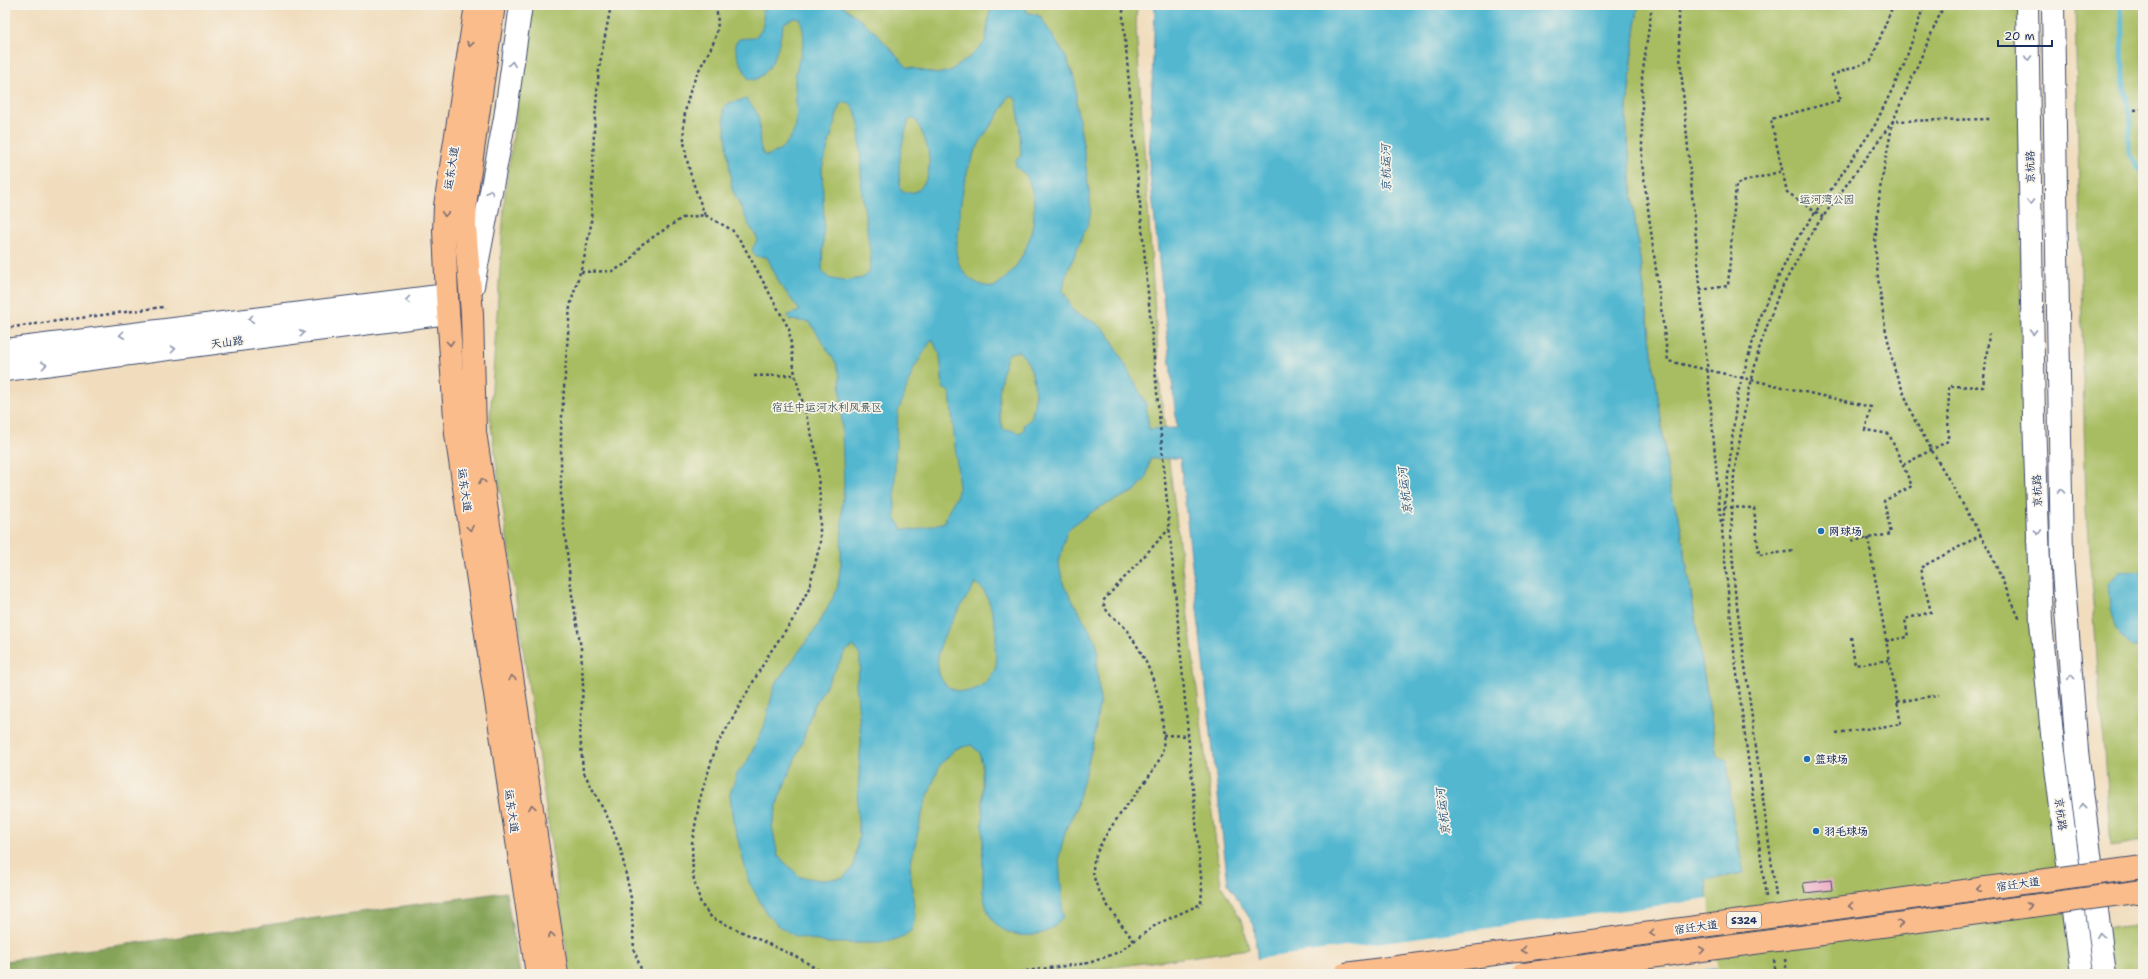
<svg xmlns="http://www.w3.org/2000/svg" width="2148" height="979" font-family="'Shantell Sans','LXGW WenKai TC',sans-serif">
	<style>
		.green { fill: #a8bd62; stroke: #627660 }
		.forest { fill: #86a458; stroke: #506a5b }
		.water { fill: #52b7d0; stroke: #367397; fill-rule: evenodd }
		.pier { fill: #f1ddbd }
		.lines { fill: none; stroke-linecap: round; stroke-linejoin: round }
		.stream { stroke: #52b7d0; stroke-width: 5.5 }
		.building { fill: #eca6c2 }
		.minor-casing { stroke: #3b496c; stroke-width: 24 }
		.major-casing { stroke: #3b496c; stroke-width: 24 }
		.path { stroke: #3b496c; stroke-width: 2.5; stroke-dasharray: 3 3; stroke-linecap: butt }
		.minor { stroke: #fff; stroke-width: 22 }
		.major { stroke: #fabc8b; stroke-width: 22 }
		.major-bridge-casing { stroke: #3b496c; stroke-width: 24; stroke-linecap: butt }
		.major-bridge { stroke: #fabc8b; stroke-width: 22 }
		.oneway { stroke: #7f6e72 }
		.oneway2 { stroke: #8d97ae }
		.poi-dot { fill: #1f6fb2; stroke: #f7f3e8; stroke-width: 1.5 }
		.labels { text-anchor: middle; stroke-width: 3.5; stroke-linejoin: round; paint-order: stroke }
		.shield { fill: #f7f3e8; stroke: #5d6a87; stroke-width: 1 }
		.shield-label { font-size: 10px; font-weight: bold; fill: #1b2f5e }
		.street-label { font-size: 11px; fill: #1b2f5e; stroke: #f7f3e8 }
		.park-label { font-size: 11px; fill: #455a5f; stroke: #f7f3e8 }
		.poi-label { font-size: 11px; font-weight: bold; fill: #1b2f5e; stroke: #f7f3e8; text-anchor: start }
		.water-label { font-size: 12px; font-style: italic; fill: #2c5880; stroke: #f7f3e8 }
	</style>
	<rect width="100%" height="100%" fill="#f7f3e8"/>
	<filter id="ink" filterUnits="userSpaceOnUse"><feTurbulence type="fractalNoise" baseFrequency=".025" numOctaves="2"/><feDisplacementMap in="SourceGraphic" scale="8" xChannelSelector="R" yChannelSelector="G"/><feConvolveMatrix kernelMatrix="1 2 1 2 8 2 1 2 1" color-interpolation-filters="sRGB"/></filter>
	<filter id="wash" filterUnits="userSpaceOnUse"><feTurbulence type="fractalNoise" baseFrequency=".012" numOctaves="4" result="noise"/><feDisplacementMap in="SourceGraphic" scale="16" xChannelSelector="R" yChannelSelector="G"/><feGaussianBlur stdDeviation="0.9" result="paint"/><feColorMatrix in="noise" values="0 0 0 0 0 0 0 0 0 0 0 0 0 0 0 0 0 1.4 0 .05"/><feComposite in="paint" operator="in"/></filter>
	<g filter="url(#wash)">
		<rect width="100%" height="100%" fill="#f1ddbd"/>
		<g class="green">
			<path d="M532,5H1137L1136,27L1160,387L1221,885L1243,923L1249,949L1061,974H570L490,419L505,193Z"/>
			<path d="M1638,5H2020L2021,313L2029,590L2068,933L2143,924V974H1717L1710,941L1706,879L1744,873L1733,820L1727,760L1717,757L1680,523L1670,489L1634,213L1626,118Z"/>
			<path d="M2075,5H2143V841L2111,846L2086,510Z"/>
		</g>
		<path class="forest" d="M506,892L520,974H5V961Z"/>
		<g class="water">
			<path d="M761,5H842L875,32L907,67L937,74L950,71L971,56L985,42L991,5H1025L1027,12L1040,16L1066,57L1075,80L1077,109L1084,150L1091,209L1089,221L1065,278L1063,291L1074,312L1096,323L1108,333L1146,404L1149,429L1177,428L1149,166L1155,5H1638L1626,118L1634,213L1670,489L1680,523L1717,757L1727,760L1733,820L1744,873L1706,880L1710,941L1717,974H1259L1254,925L1228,884L1180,458L1150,459L1146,478L1135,491L1096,509L1072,526L1066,533L1059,563L1061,574L1064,586L1096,641L1098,650L1097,668L1100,699L1094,740L1076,809L1066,829L1059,857L1063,916C1051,939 1013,942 995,923C987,914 985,903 983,892L982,764L979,752L971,745L955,749L940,765L924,806L910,867L915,917L912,930L901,938L880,943H826L796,936L780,927L767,914L749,882L733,821L730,794L737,774L747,762L764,727L775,684L817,627L837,590L841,563L842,507L844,485L840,376L836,363L810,322L790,320L788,315L800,311L780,284L767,257L755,256L752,249L758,239L749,225L732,189L723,109L729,103L746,99C750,104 755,108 757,114C763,127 755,144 765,156C778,154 788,144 794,131C799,122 795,94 795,82C796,57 810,46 800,19L795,18L784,23C778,43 776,71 754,80L748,78L738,58L735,44L739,39C744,38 750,39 754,37C766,32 764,15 761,5ZM1009,95L1016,99L1019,116L1021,156L1016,160C1015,169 1019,169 1025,174C1028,177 1030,184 1031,188C1039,212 1031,245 1016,266C1010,275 1002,281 994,287C977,287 960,275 957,257C955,251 957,242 958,236C960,204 963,172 979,144C988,127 1002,114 1009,95ZM848,102L855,110L859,124L862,193L871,259L869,272L863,278L843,281L828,278L822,270L824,222L822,168L840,104ZM914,118C927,137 938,172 919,189C914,194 907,193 901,190C896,167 902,142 909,120ZM932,339L940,355L943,388L950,392L959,488C956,501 947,509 945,522L916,530L902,529L895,517V460L898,412L914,368ZM1018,351C1036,365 1038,398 1031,419L1024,424V430L1019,433L1011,430H1004C994,407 1000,377 1008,354ZM976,583C989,593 991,609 995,624C997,632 996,640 995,648C995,654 997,661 996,666C984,701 933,702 938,656C939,639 966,598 976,583ZM854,646L860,656V668L856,683L861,737L857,812L859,834L854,866L843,878L822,880L800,877L778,856L772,826L779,798L803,740L813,708L846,651Z"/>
			<path d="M2143,571V647H2133L2116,630L2110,608L2108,585L2119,573Z"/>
		</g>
		<path class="pier" d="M1709,899L1712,941L1718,968L1671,974H1257L1256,959Z"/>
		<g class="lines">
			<path class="stream" d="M2121,5L2123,79L2131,123L2129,138V153L2137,167L2143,173"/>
		</g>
		<g id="blocks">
			<path class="building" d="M1831,880L1832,890L1805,893L1803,883Z"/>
		</g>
	</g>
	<g filter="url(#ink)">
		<use href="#blocks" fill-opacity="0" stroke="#3b496c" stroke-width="1"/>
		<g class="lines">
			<defs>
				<g id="minor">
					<path d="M2027,5L2034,418L2041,623L2053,744L2082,974"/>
					<path d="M2053,5L2062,559L2077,751L2105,974"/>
					<path d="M473,286L505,118L521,5"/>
					<path d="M5,350L447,295"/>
					<path d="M5,370L448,313"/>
				</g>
				<g id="major">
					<path d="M476,5L445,206L444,231L447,295L456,434L537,974"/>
					<path d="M494,5L466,198L465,226L472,314L475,432L557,974"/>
				</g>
			</defs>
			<use href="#minor" class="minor-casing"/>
			<use href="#major" class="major-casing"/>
			<g class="path">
				<path d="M611,5L599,68L594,131L591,225L584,259L570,306L561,430V501L572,595L581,648L583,686L580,733L583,771L610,822L621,851L631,898L634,950L641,969L645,974"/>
				<path d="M1652,5L1642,77V163L1668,361L1871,407L1865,430L1889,434L1912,486L1884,501L1891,534L1850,541"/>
				<path d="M1679,5V46L1721,523"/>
				<path d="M1944,5L1893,121L1880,189L1875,243L1878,278L1885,327L1895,371L1915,421L1988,548L2020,620"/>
				<path d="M2134,110L2143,109"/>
				<path d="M705,215C692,181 678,145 686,108C688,99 690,90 694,81C705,53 725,38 715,5"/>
				<path d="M1823,217L1787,192L1771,119L1841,100L1832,75L1871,61L1893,5"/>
				<path d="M581,272L613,271L629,262L641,245L682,218L705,215L732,230L742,243L789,329L795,375L816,451L820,499V544L809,588L794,618L769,654L716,747L700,798L692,843L693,876L701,904L712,918L799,958L825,974"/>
				<path d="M1700,290L1728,286L1736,184L1782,171"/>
				<path d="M5,328L163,307L165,309"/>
				<path d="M754,376L795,375"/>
				<path d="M1903,465L1948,441L1949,386L1983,387L1989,334"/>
				<path d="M1724,507L1754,508L1759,555L1795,551"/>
				<path d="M1851,637L1855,665L1890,660"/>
				<path d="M1886,641L1908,637L1905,619L1931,612L1920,568L1981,535"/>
				<path d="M1897,702L1939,695"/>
				<path d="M1836,733L1901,724L1868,538"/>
				<path d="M1163,735L1188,736"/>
				<path d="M1776,896L1735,591L1731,535L1734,474L1745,409L1759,349L1779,293L1814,229L1893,121L1991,119"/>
				<path d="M1766,897L1734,651L1722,530L1737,396L1761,313L1797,239L1874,127L1904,65L1924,5"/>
				<path d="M1134,941C1120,922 1100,900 1094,877C1085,844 1146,789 1160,758C1164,751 1164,736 1163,728C1161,692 1147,657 1125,628C1116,617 1106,616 1103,601L1169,529"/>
				<path d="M1785,959L1787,974"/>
				<path d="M1774,960L1776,974"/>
				<path d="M1002,974L1089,963L1119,952L1157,924L1201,904L1202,888L1123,17V5"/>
			</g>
			<use href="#minor" class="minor"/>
			<use href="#major" class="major"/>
			<defs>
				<g id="major-bridge">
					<path d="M1345,974L2143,867"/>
					<path d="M1524,974L2143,891"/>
				</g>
			</defs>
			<use href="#major-bridge" class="major-bridge-casing"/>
			<use href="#major-bridge" class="major-bridge"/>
		</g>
		<defs><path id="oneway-chevron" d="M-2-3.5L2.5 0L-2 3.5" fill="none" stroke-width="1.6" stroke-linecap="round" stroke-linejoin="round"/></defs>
		<g class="oneway">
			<use href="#oneway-chevron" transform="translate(470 44) rotate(99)"/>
			<use href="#oneway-chevron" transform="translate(445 214) rotate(94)"/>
			<use href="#oneway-chevron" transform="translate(450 343) rotate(86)"/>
			<use href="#oneway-chevron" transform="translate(482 481) rotate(-99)"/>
			<use href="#oneway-chevron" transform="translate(470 528) rotate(82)"/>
			<use href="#oneway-chevron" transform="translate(512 678) rotate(-99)"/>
			<use href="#oneway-chevron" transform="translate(532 807) rotate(-99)"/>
			<use href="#oneway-chevron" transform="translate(1979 889) rotate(172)"/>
			<use href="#oneway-chevron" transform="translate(1851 906) rotate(172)"/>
			<use href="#oneway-chevron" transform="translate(2029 906) rotate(-8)"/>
			<use href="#oneway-chevron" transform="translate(1900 924) rotate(-8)"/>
			<use href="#oneway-chevron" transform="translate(1652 933) rotate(172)"/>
			<use href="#oneway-chevron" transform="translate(551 935) rotate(-99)"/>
			<use href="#oneway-chevron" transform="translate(1524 950) rotate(172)"/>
			<use href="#oneway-chevron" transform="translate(1702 950) rotate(-8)"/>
		</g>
		<g class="oneway2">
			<use href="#oneway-chevron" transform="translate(2028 58) rotate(89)"/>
			<use href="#oneway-chevron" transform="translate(512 64) rotate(-82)"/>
			<use href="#oneway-chevron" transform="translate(490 192) rotate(-79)"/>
			<use href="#oneway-chevron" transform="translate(2030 202) rotate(89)"/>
			<use href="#oneway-chevron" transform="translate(408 300) rotate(172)"/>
			<use href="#oneway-chevron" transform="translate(251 319) rotate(173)"/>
			<use href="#oneway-chevron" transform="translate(2033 332) rotate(89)"/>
			<use href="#oneway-chevron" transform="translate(302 333) rotate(-7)"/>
			<use href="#oneway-chevron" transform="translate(122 335) rotate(173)"/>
			<use href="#oneway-chevron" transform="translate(173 349) rotate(-7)"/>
			<use href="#oneway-chevron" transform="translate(44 365) rotate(-8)"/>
			<use href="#oneway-chevron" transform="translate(2061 491) rotate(-91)"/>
			<use href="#oneway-chevron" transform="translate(2038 532) rotate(88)"/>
			<use href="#oneway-chevron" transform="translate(2071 677) rotate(-95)"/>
			<use href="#oneway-chevron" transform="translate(2083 806) rotate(-96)"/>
			<use href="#oneway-chevron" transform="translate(2100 935) rotate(-97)"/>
		</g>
	</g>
	<g class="poi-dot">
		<circle cx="1821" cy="531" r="4"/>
		<circle cx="1807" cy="759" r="4"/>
		<circle cx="1816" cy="831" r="4"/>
	</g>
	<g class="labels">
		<rect class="shield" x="1727" y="912" width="34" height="16" rx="3"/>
		<g class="shield-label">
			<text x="1744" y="924">S324</text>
		</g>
		<g class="street-label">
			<text transform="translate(2030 167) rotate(-91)" y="4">京杭路</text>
			<text transform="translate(451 168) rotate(-81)" y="4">运东大道</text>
			<text transform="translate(227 342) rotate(-7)" y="4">天山路</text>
			<text transform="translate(465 490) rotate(82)" y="4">运东大道</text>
			<text transform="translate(2037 491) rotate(-92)" y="4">京杭路</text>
			<text transform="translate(512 811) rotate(82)" y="4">运东大道</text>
			<text transform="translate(2061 814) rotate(83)" y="4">京杭路</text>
			<text transform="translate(2018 884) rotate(-8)" y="4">宿迁大道</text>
			<text transform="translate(1696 927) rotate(-8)" y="4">宿迁大道</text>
		</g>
		<g class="park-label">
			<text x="1827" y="203">运河湾公园</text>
			<text x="827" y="411">宿迁中运河水利风景区</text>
		</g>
		<g class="poi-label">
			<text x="1829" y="535">网球场</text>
			<text x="1815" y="763">篮球场</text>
			<text x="1824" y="835">羽毛球场</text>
		</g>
		<g class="water-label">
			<text transform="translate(1386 168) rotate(-91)" y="4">京杭运河</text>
			<text transform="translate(1405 491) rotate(-97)" y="4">京杭运河</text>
			<text transform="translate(1443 812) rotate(-97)" y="4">京杭运河</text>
		</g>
	</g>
	<rect width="2148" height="979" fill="none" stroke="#f7f3e8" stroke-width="20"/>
	<path d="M1998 40v6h54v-6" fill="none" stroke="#1b2f5e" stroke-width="2"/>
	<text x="2004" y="40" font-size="12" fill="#1b2f5e" stroke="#f7f3e8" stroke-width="3" paint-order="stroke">20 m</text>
</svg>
